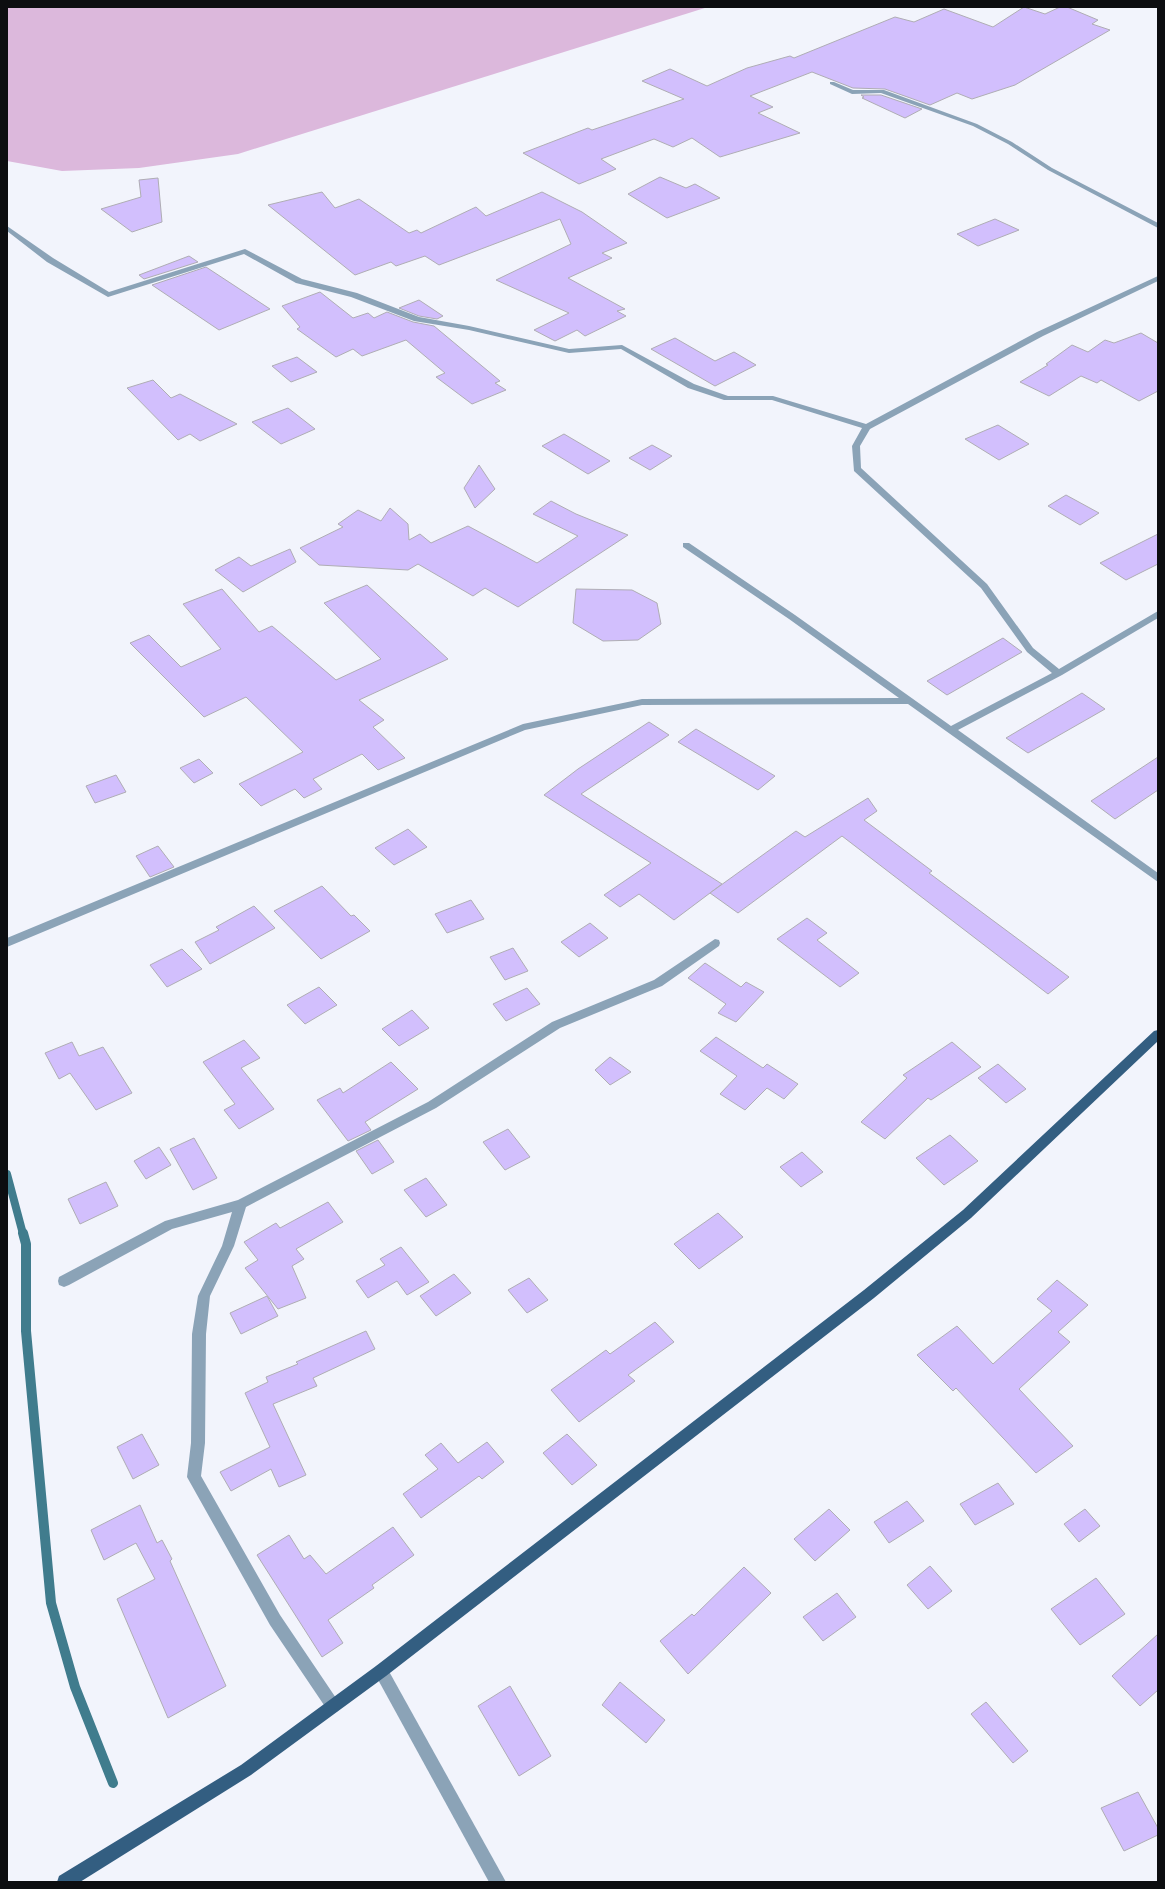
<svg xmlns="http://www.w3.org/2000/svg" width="1165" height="1889" font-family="'Roboto Condensed',sans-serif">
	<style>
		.green { fill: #dcb8dc }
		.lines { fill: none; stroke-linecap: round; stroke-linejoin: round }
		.stream-far1 { stroke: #407c8d; stroke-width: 8 }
		.stream { stroke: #407c8d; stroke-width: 10 }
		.building { fill: #d2bffd; stroke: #afadb4 }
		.minor { fill: #8ba3b7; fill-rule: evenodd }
		.primary { fill: #335e81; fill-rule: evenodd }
	</style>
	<rect width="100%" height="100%" fill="#f2f4fc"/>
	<path class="green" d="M7,7H708L238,154L139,168L62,171L7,161Z"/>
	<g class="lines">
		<path class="stream-far1" d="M7,1174L23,1234"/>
		<path class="stream" d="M23,1233L26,1244V1331L51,1603L75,1687L113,1783"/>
	</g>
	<g class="building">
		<path d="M1024,7L1045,14L1060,7H1067L1098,20L1092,24L1110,30L1015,85L972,99L957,93L930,105L885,89L853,88L812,72L750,96L773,107L758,113L800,133L720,157L692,138L673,147L654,139L601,159L616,169L579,184L523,153L588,128L592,130L684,99L642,81L670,69L707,86L747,68L790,56L794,58L895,17L914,22L944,9L993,27Z"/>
		<path d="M861,95H881L922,109L905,118L862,98L864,97Z"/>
		<path d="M660,177L686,188L695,184L720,198L667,218L628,194Z"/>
		<path d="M158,178L162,222L132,232L101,209L141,197L139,180Z"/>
		<path d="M322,192L335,208L359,199L409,233L417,230L421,233L476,207L486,216L542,192L582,212L627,243L602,253L612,258L568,278L625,309L617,311L626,316L585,336L577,330L555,341L534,330L569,313L496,280L571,244L560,219L439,265L425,256L396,266L391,262L355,275L268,205Z"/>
		<path d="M995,219L1019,230L978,246L957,234Z"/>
		<path d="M189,256L198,262L144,279L139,275Z"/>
		<path d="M206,267L270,309L219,330L152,285Z"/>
		<path d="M320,292L353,318L368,313L374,318L387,312L413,322L434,326L500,381L495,383L506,390L472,404L436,377L445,373L406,340L362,356L353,349L336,357L297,329L300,327L282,306Z"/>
		<path d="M419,300L443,316L437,319L419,316L399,308Z"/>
		<path d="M1141,333L1158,343V391L1139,401L1101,380L1097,383L1081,376L1049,396L1020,382L1048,365L1046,364L1072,345L1088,352L1105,340L1114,343Z"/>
		<path d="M675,338L715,361L734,352L756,365L715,386L651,349Z"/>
		<path d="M297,357L317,372L291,382L272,366Z"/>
		<path d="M153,380L171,398L180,394L237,424L200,441L190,434L178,440L127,388Z"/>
		<path d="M288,408L315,429L281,444L252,422Z"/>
		<path d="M998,425L1029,444L999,460L965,439Z"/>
		<path d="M564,434L610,461L588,474L542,446Z"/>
		<path d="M652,445L672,456L650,470L629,458Z"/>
		<path d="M479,465L495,489L475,508L464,488Z"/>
		<path d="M1066,495L1099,513L1080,525L1048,506Z"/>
		<path d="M551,501L576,514L628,535L518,607L485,588L473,596L418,564L408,570L319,565L300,548L343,527L338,524L358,510L381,521L390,508L408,524L409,540L420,534L431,543L468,526L537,563L578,536L533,514Z"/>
		<path d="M1158,534V564L1126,580L1100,563Z"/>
		<path d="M290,549L296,562L243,592L215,570L239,557L251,566Z"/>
		<path d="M367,585L448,659L359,700L384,720L373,727L405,758L378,770L362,754L313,779L322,789L304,798L295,789L261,806L239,784L303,752L246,697L204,717L130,643L149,635L181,667L221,649L183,604L222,589L259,632L272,626L336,680L381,659L324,603Z"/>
		<path d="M576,589L632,590L657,603L661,624L638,640L603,641L573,623Z"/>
		<path d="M1003,638L1022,652L947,695L927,681Z"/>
		<path d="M1082,693L1105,709L1028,753L1006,738Z"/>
		<path d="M649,722L669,735L581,794L722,884L674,920L639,894L620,907L604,895L651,863L544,795L578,769Z"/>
		<path d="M696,729L775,776L758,790L678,742Z"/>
		<path d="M1158,757V790L1115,819L1091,801Z"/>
		<path d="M199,759L213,773L194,783L180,768Z"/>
		<path d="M116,775L126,792L95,803L86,786Z"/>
		<path d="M868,798L877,811L864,820L932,871L929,873L1069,977L1048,994L842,836L738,913L710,893L796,831L805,837Z"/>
		<path d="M408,829L427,847L394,865L375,848Z"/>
		<path d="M158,846L174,867L150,877L136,856Z"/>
		<path d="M322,886L351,916L354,915L370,931L321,959L274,911Z"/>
		<path d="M471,900L484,919L447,933L435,914Z"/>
		<path d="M254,906L275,928L210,964L195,942L219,930L216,927Z"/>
		<path d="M807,918L827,933L817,940L859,973L840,987L777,939Z"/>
		<path d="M590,923L608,938L579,957L561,942Z"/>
		<path d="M513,948L528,971L505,980L490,957Z"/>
		<path d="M182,949L202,969L167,987L150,965Z"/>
		<path d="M705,963L741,987L746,982L764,992L736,1022L718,1013L726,1004L688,978Z"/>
		<path d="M319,987L337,1005L305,1024L287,1005Z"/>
		<path d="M527,988L540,1004L506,1021L493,1004Z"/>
		<path d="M412,1010L429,1028L399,1046L382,1029Z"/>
		<path d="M716,1037L763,1068L767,1064L798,1084L784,1099L767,1088L745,1110L720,1094L737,1076L700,1051Z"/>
		<path d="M244,1040L260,1058L241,1068L274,1109L239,1129L224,1110L235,1104L203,1062Z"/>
		<path d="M72,1042L79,1056L103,1047L132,1093L96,1110L70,1073L59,1079L45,1053Z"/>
		<path d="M952,1042L981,1067L931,1100L928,1098L885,1139L861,1122L907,1078L903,1075Z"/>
		<path d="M610,1057L631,1072L610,1085L595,1070Z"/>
		<path d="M391,1062L418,1089L365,1122L371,1130L348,1141L317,1100L340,1088L343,1093Z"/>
		<path d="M998,1064L1026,1089L1006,1103L978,1078Z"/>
		<path d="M508,1129L530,1157L505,1170L483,1142Z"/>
		<path d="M950,1135L978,1161L944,1185L916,1158Z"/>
		<path d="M194,1138L217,1178L193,1190L170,1149Z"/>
		<path d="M378,1140L394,1162L372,1174L356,1151Z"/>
		<path d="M159,1147L171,1165L146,1179L134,1161Z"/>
		<path d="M802,1152L823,1172L801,1187L780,1167Z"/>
		<path d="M426,1178L447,1205L426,1217L404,1190Z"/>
		<path d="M106,1182L118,1206L80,1224L68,1199Z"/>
		<path d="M328,1202L343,1222L296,1249L304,1259L292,1266L306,1298L278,1309L245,1268L258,1260L244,1242L276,1223L280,1228Z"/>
		<path d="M718,1213L743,1237L699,1269L674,1244Z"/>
		<path d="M401,1247L429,1282L407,1295L397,1281L368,1298L356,1281L385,1265L380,1259Z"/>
		<path d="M454,1274L471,1293L436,1316L420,1296Z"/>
		<path d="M529,1278L548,1300L527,1313L508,1290Z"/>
		<path d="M1057,1280L1088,1305L1058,1332L1070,1342L1019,1389L1073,1446L1036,1473L956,1388L953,1391L917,1355L957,1326L993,1364L1052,1311L1037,1299Z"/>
		<path d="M267,1296L278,1316L241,1334L230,1313Z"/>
		<path d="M655,1322L674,1342L628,1375L635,1381L579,1422L551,1390L606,1350L610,1354Z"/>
		<path d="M366,1331L375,1349L313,1378L317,1386L273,1404L306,1475L279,1487L271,1469L231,1491L220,1472L270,1447L245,1393L268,1382L266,1377L298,1364L296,1362Z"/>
		<path d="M142,1434L159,1465L133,1479L117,1447Z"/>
		<path d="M567,1434L597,1465L572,1485L543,1453Z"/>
		<path d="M487,1442L504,1462L482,1479L479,1476L421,1518L403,1494L438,1469L425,1455L441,1443L458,1463Z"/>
		<path d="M998,1483L1014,1504L975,1525L960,1504Z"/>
		<path d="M907,1501L924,1521L889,1543L874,1522Z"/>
		<path d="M140,1505L157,1543L162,1540L172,1559L170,1561L226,1686L168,1718L117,1599L155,1579L136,1543L104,1560L91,1530Z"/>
		<path d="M829,1509L850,1530L815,1561L794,1539Z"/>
		<path d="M1085,1509L1100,1526L1079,1542L1064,1524Z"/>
		<path d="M393,1527L414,1555L372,1585L374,1588L328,1620L343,1643L322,1657L257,1555L289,1535L304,1559L310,1555L326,1574Z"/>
		<path d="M930,1566L952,1591L928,1609L907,1585Z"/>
		<path d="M744,1567L771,1593L688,1674L660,1641L692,1614L694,1616Z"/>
		<path d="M1096,1578L1125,1614L1080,1645L1051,1609Z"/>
		<path d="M837,1593L856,1617L823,1641L803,1617Z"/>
		<path d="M1158,1634V1690L1140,1706L1112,1676Z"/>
		<path d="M620,1682L665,1720L646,1743L602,1705Z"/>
		<path d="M510,1686L551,1756L519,1776L478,1706Z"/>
		<path d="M986,1702L1028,1751L1013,1763L971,1714Z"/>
		<path d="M1138,1792L1158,1828V1835L1124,1851L1101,1808Z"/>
	</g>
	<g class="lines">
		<g class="minor">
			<path d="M830,82H834L853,90H884L977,124L1012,142L1052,168L1158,223V228L1048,170L1008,144L973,126L881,93L852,94L830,84Z"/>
			<path d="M7,226L53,258L109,292L245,249L302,279L357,293L419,317L469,326L569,349L622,345L694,384L728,396H773L866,424L1037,332L1158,276V281L1043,336L870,429L860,446L861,468L987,584L1033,648L1059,669L1158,611V618L1062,675L958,730L1158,873V882L908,704L642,705L525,730L7,947V938L523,724L642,699L899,698L789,619L683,547V543H689L795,615L951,726L1052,673L1027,652L981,588L854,471L852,446L862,428L772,400H724L688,388L621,349L569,353L469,330L414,321L351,297L296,283L244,254L108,297L47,262L7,231Z"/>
			<path d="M715,939L719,940L720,943L719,946L662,986L560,1028L436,1108L246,1207L234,1246L210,1296L206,1334L205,1443L201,1476L280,1615L338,1701L340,1706L338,1711L333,1713L328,1711L270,1625L187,1477L191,1443L192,1334L198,1296L222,1246L232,1212L172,1229L69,1285L64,1287L59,1285L58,1281L59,1277L165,1221L238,1200L428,1102L552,1022L654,980Z"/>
			<path d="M381,1664L386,1666L506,1882H489L376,1676L374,1671L376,1666Z"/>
		</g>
		<path class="primary" d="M1158,1030V1041L971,1218L874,1298L386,1676L251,1775L80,1882H57L59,1876L241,1765L376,1666L864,1290L963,1210L1154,1031Z"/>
	</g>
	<rect width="1165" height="1889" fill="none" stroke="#0c0d10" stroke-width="16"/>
</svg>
